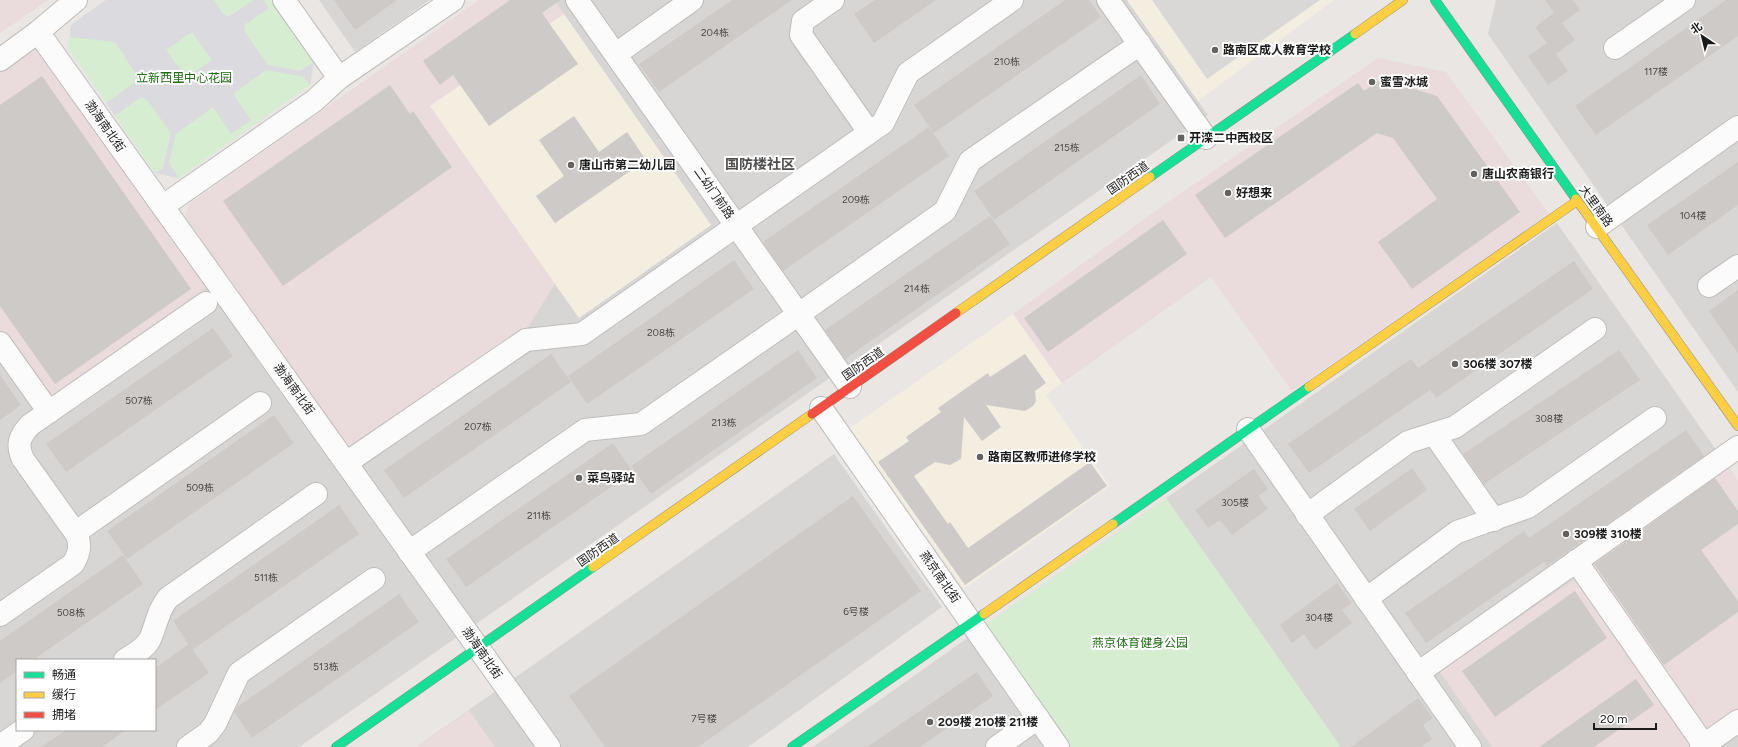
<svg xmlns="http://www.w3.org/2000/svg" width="1738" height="747" font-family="Figtree,'Noto Sans SC',sans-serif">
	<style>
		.residential { fill: #d8d6d5; fill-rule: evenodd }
		.commercial { fill: #eadbdc }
		.education { fill: #f3eedf }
		.park { fill: #d6edd1 }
		.parking { fill: #d9d8d7 }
		.plaza { fill: #dbdade; fill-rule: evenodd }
		.building { fill: #cecac8 }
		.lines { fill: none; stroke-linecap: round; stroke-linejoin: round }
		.street-casing { stroke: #bfbdbc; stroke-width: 24 }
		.fast-casing { stroke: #918f7e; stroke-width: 10 }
		.slow-casing { stroke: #918f7e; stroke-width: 10 }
		.jam-casing { stroke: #918f7e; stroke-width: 10 }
		.street { stroke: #fcfbfb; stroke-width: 22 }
		.fast { stroke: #16e098; stroke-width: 9 }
		.slow { stroke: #ffcf43; stroke-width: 9 }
		.jam { stroke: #f24e42; stroke-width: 9 }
		.poi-dot { fill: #636261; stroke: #fff; stroke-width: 1.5 }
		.labels { text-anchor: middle; stroke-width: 4; stroke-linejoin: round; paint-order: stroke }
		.number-label { font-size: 10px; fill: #484746 }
		.poi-label { font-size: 12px; font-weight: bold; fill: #1b1b1b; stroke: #fff; text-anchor: start }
		.park-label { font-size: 12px; fill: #1f6d15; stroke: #fff }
		.street-label { font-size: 12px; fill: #1b1b1b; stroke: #fff }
		.quarter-label { font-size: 14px; font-weight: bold; fill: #4e4e4e; stroke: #fff }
	</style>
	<rect width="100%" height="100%" fill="#e9e6e4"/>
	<g class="residential">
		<path d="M319,0H430L355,52Z"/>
		<path d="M554,0H1127L1208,115L299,747H0V331L47,398L208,286L528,327L555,283L579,318L711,225ZM17,660H155V730H17Z"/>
		<path d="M1496,0H1738V392L1488,34Z"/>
		<path d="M1557,223L1738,481V747H813Z"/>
		<path d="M834,454L942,607L748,747H416Z"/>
	</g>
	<g class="commercial">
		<path d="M0,0H48L0,33Z"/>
		<path d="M479,0H554L564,14L430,106L555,283L528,327L351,452L185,218L189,204Z"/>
		<path d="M37,43L208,286L47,399L0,331V69Z"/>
		<path d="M1378,58L1446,72L1549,214L1292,391L1211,277L1062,383L1013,314L1161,207Z"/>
		<path d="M1726,464L1738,481V716L1694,747H1492L1440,672L1592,567L1588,562Z"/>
		<path d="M469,710L495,747H416Z"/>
	</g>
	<g class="education">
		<path d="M1127,0H1334L1198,101Z"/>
		<path d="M564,14L711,225L579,318L430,106Z"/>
		<path d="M1013,314L1062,383L1046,395L1110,486L964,589L850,428Z"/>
	</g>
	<g class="park">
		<path d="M106,0H270L314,62L310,85L179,178L155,173L68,48L71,25Z"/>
		<path d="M1166,498L1341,747H1071L985,625Z"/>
	</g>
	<path class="parking" d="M1152,0H1320L1207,79Z"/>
	<path class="plaza" d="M106,0H214L223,14L228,17L254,0H263L269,8L244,25L245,32L268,65L300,71L314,62L310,85L304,77L266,70L233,94L251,120L231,134L213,107L176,134L169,163L179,178L155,173L163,168L171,133L148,101L141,97L115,116L106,103L133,84L137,80L136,74L115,42L70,37L71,25ZM192,32L212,60L186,78L166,50Z"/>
	<g class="building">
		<path d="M334,0H397L355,30Z"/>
		<path d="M510,0H560L542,13L578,64L489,126L453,75L440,85L423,61Z"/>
		<path d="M732,0H792L659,92L639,64Z"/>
		<path d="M875,0H936L874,43L854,14Z"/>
		<path d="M1065,0H1089L1101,17L934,133L914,105Z"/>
		<path d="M1545,0H1573L1580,10L1562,23L1575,40L1556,54L1568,71L1548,85L1528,56L1547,43L1535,27L1554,13Z"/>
		<path d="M1726,0H1738V36L1596,135L1575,106Z"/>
		<path d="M1141,75L1160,104L994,220L974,191Z"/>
		<path d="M42,76L191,289L55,384L0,306V105Z"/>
		<path d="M1381,79L1437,96L1520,212L1412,289L1378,242L1437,199L1393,138L1377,133L1225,238L1195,195L1358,83L1364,91Z"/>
		<path d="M390,85L410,114L413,111L452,167L283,286L223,201Z"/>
		<path d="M574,116L599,152L627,132L646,160L555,223L536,196L564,176L539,140Z"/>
		<path d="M929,127L949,156L783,271L763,242Z"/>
		<path d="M1738,162V205L1668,255L1647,225Z"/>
		<path d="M990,216L1010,244L845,359L825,330Z"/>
		<path d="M1163,220L1187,254L1048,352L1024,318Z"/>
		<path d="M734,260L754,289L587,404L568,376Z"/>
		<path d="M1574,261L1593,289L1436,398L1430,390L1309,473L1288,444L1411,359L1418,368Z"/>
		<path d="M1738,290V353L1709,311Z"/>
		<path d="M213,328L233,356L66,472L46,444Z"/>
		<path d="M798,350L817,378L651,494L631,466Z"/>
		<path d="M1619,350L1640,380L1484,484L1463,454Z"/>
		<path d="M551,354L571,382L404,498L384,470Z"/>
		<path d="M1025,354L1046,383L1035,391L1036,401L1033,406L1025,411L986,405L1001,427L982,441L964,417L961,459L950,465L935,462L914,476L948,524L950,522L968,548L1090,462L1107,486L965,585L878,462L909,441L906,437L941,412L938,408L988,373L990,377Z"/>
		<path d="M0,375L21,405L0,420Z"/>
		<path d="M274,415L294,443L127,559L107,531Z"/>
		<path d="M1686,430L1704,456L1547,566L1544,562L1426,643L1405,613L1524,531L1529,538Z"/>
		<path d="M613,443L633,472L466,587L446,559Z"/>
		<path d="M1412,468L1427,490L1370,531L1354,509Z"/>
		<path d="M1254,469L1268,489L1258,496L1268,509L1232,535L1220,520L1208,528L1195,510Z"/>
		<path d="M1715,478L1738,511V524L1701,550L1738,601V612L1664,665L1594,564Z"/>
		<path d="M853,496L921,591L698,747H605L569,696Z"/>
		<path d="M339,505L359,534L192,650L173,621Z"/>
		<path d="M123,555L143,584L33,660H17V671L0,683V641Z"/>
		<path d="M1337,583L1352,603L1342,610L1352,623L1315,650L1304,634L1292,643L1280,625Z"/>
		<path d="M1575,591L1607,638L1495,717L1462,671Z"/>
		<path d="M399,594L419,622L252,738L234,712L237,707Z"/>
		<path d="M189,644L209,673L155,710V668Z"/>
		<path d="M977,672L993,696L920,747H867Z"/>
		<path d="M1636,679L1654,705L1594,747H1539Z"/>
		<path d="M1418,698L1433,718L1423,725L1432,739L1421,747H1351Z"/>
		<path d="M66,730H126L102,747H41Z"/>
	</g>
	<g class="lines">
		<defs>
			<g id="street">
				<path d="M284,0L339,78"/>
				<path d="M577,0L850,387"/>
				<path d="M833,0L803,21L801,35L869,132"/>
				<path d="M1108,0L1206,138"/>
				<path d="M38,32L549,747"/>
				<path d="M1615,48L1684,0"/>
				<path d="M616,54L692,0"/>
				<path d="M0,60L38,32L76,0"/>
				<path d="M163,206L314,101L339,78L453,0"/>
				<path d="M1597,227L1738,127"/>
				<path d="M1709,286L1738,266"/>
				<path d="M0,343L49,412"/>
				<path d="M821,408L1058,747"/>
				<path d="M1248,429L1470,747"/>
				<path d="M1434,434L1494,520"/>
				<path d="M346,463L526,340L582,334L883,123L908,73L1012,0"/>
				<path d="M1307,515L1408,442L1455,427L1595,329"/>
				<path d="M77,535L82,528L260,403"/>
				<path d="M409,552L585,430L641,424L799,314L945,211L970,161L1140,44"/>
				<path d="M1576,561L1704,745"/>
				<path d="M1366,599L1457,532L1528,507L1655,418"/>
				<path d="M0,615L73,564C79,554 81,546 77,535L23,459C16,444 20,436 30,425L206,303"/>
				<path d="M125,660C134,654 145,649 150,639C156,626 158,610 168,598L316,494"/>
				<path d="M1418,673L1738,447"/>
				<path d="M0,746L23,730"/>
				<path d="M188,747L208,733L215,724L239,673L374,579"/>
				<path d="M997,747L1038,718"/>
				<path d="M1701,747L1738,721"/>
			</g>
			<g id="fast">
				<path d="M1435,0L1576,199"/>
				<path d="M1150,177L1355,34"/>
				<path d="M1113,524L1309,387"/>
				<path d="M336,747L593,567"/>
				<path d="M792,747L984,614"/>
			</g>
			<g id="slow">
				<path d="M1355,34L1403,0"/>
				<path d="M1576,199L1738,426"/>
				<path d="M956,313L1150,177"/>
				<path d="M1309,387L1577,201"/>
				<path d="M593,567L812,414"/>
				<path d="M984,614L1113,524"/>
			</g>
			<path id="jam" d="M812,414L956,313"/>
		</defs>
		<use href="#street" class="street-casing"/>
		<use href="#fast" class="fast-casing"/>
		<use href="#slow" class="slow-casing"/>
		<use href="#jam" class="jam-casing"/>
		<use href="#street" class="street"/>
		<use href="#fast" class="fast"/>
		<use href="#slow" class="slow"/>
		<use href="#jam" class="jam"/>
	</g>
	<g class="poi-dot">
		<circle cx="1215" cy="50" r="4"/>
		<circle cx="1372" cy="82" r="4"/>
		<rect x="1177" y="134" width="8" height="8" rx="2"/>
		<circle cx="571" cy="165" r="4"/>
		<circle cx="1474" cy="174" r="4"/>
		<circle cx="1228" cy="193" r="4"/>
		<circle cx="1455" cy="364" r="4"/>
		<circle cx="980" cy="457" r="4"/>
		<circle cx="579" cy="478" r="4"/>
		<circle cx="1566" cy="534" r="4"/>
		<circle cx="930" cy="722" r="4"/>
	</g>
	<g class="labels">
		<g class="number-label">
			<text x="715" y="36">204栋</text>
			<text x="1007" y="65">210栋</text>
			<text x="1656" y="75">117楼</text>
			<text x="1067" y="151">215栋</text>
			<text x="856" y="203">209栋</text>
			<text x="1693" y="219">104楼</text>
			<text x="917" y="292">214栋</text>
			<text x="661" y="336">208栋</text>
			<text x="139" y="404">507栋</text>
			<text x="1549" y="422">308楼</text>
			<text x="724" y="426">213栋</text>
			<text x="478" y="430">207栋</text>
			<text x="200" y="491">509栋</text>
			<text x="1235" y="506">305楼</text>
			<text x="539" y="519">211栋</text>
			<text x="266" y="581">511栋</text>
			<text x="856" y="615">6号楼</text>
			<text x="71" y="616">508栋</text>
			<text x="1319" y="621">304楼</text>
			<text x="326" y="670">513栋</text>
			<text x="704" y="722">7号楼</text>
		</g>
		<g class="poi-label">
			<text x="1223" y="54">路南区成人教育学校</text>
			<text x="1380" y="86">蜜雪冰城</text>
			<text x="1189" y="142">开滦二中西校区</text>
			<text x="579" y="169">唐山市第二幼儿园</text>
			<text x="1482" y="178">唐山农商银行</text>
			<text x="1236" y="197">好想来</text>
			<text x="1463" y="368">306楼 307楼</text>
			<text x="988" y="461">路南区教师进修学校</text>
			<text x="587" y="482">菜鸟驿站</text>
			<text x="1574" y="538">309楼 310楼</text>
			<text x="938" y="726">209楼 210楼 211楼</text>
		</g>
		<g class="park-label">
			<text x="184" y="82">立新西里中心花园</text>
			<text x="1140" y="647">燕京体育健身公园</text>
		</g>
		<g class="street-label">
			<text transform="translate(105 126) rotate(55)" y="4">渤海南北街</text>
			<text transform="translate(1128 178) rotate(-35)" y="4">国防西道</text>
			<text transform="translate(714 193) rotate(55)" y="4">二幼门前路</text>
			<text transform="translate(1596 206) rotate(54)" y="4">大里南路</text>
			<text transform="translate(863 364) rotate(-35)" y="4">国防西道</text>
			<text transform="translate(294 389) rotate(54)" y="4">渤海南北街</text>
			<text transform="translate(598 550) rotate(-35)" y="4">国防西道</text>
			<text transform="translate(940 577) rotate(55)" y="4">燕京南北街</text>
			<text transform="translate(482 653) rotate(55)" y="4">渤海南北街</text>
		</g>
		<g class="quarter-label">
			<text x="760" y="169">国防楼社区</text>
		</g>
	</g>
	<rect x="16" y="659" width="140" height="72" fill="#ffffff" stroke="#a4a4a4"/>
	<rect x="24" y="672" width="20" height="6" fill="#16e098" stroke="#a4a4a4"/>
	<text x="52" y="679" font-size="12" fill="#1b1b1b">畅通</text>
	<rect x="24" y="692" width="20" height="6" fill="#ffcf43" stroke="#a4a4a4"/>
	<text x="52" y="699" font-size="12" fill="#1b1b1b">缓行</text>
	<rect x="24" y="712" width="20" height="6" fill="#f24e42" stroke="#a4a4a4"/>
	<text x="52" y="719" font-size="12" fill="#1b1b1b">拥堵</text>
	<g transform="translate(1702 36) rotate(325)" stroke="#ffffff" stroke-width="3" paint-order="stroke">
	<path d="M0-3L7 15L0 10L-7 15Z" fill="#1b1b1b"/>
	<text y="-6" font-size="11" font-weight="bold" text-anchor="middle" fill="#1b1b1b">北</text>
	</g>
	<path d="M1594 723v6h62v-6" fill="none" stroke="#1b1b1b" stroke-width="2"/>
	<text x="1600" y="723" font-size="12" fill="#1b1b1b" stroke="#ffffff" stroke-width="3" paint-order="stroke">20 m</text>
</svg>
